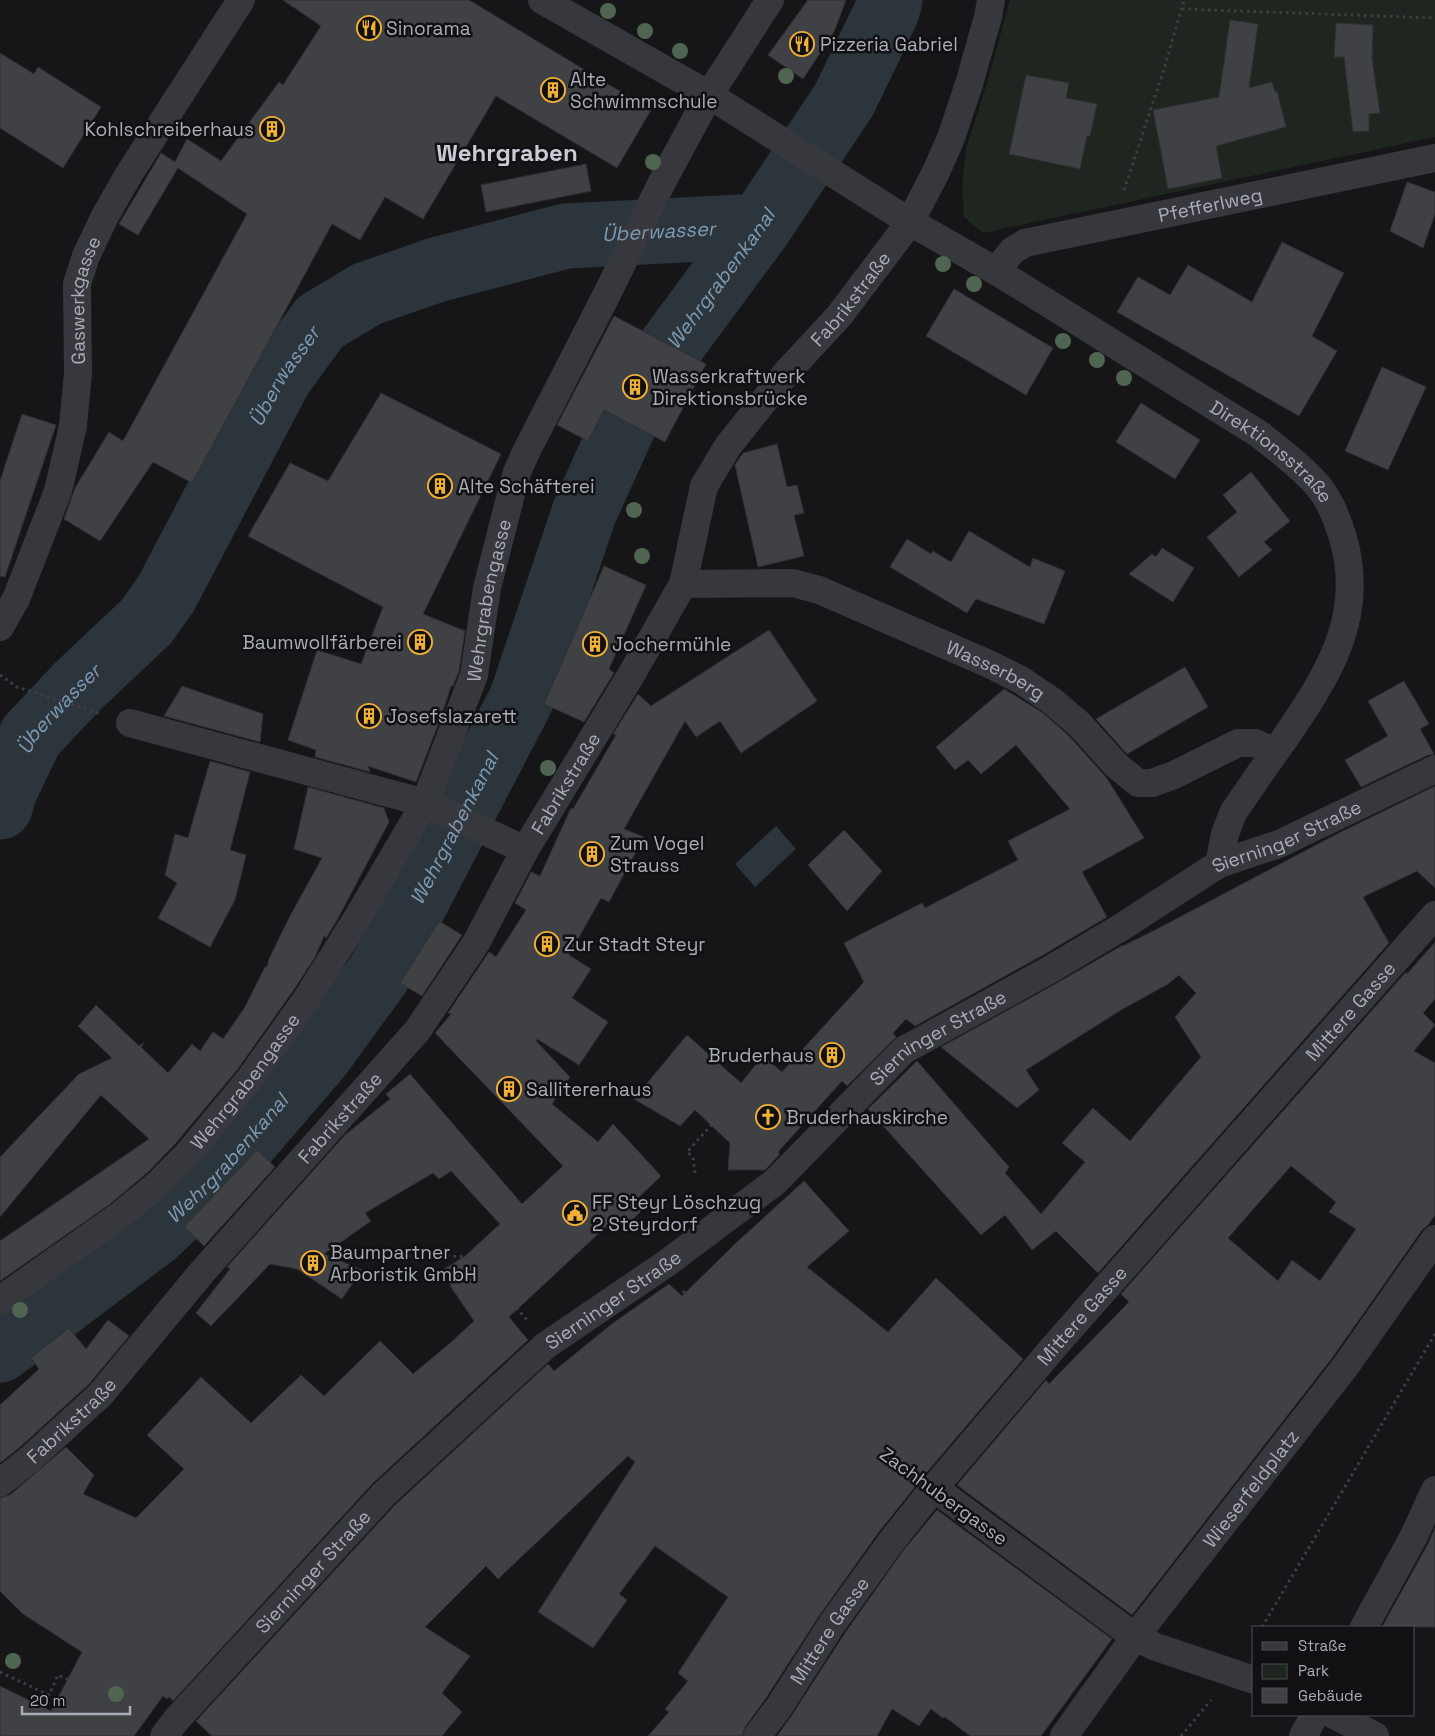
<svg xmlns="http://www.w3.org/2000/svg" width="1435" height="1736" font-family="'Space Grotesk',sans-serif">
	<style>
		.green { fill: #1e261f }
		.water { fill: #2c353c }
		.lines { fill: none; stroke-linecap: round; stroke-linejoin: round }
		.river { stroke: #2c353c; stroke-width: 65 }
		.building { fill: #404145; stroke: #303034; fill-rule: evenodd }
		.path { stroke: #3d3f44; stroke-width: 3; stroke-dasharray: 2.5 4; stroke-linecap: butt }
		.minor { stroke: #37383d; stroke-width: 28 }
		.tree { fill: #506452 }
		.labels { text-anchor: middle; stroke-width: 5; stroke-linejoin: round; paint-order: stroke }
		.poi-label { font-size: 19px; fill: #a8adb8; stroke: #111113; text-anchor: start }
		.street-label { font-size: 19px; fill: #a8adb8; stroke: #111113 }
		.water-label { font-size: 20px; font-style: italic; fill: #7f9bb3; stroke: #111113 }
		.district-label { font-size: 24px; font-weight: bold; fill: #c9ccd4; stroke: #111113 }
	</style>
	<rect width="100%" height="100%" fill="#161618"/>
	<path class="green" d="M1010,0H1435V137L983,233L964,217L962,188L966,149L989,76Z"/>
	<path class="water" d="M776,826L796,849L755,887L735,864Z"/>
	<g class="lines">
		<g class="river">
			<path id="s1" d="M0,807L5,790L31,736L77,687L146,622L166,594L280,377L320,322L367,294L436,270L566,236L760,226"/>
			<path id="s2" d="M0,1350L153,1235L214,1178L319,1056L378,975L521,700L584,513L641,387L760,226L844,100L887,11L890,0"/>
		</g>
	</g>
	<g class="building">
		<path d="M283,0H469L651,110L617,168L496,96L423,219L385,197L360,240L332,224L192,483L153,462L100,541L64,519L75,488L109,432L123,441L247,214L178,168L138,235L119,224L161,153L175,162L187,139L221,161L279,82L283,85L321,26Z"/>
		<path d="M808,0H846L834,32L803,79L768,55Z"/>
		<path d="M1230,20L1258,24L1249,88L1272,82L1275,92L1277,91L1286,127L1216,146L1222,178L1168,189L1153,110L1219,97Z"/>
		<path d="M1336,23L1373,25L1372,59L1380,113L1369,114V131L1353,132L1344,57H1334Z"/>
		<path d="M0,53L34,74L38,67L101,107L63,168L0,128Z"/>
		<path d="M1026,75L1069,83L1066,98L1097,104L1090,136H1087L1080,169L1009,154Z"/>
		<path d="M586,164L591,191L486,212L481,185Z"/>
		<path d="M1407,182L1435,192V214L1423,248L1390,231Z"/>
		<path d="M1282,242L1344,273L1312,336L1337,351L1299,416L1117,312L1138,277L1170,295L1188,265L1252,302Z"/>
		<path d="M954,289L1053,348L1026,395L926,336Z"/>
		<path d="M614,316L706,364L665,442L604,410L588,441L557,425Z"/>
		<path d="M1382,367L1426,387L1388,470L1345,451Z"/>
		<path d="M381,393L501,454L423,614L465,631L459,671L453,686H451L441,717L416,782L368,766L370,772L315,757L316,750L288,740L317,650L361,664L383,607L248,536L290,463L328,481Z"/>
		<path d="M1141,403L1200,440L1175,479L1116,442Z"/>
		<path d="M22,414L56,425L5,577L0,576V481Z"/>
		<path d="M777,444L787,487L797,485L804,513L794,515L804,556L758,567L735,465L743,453Z"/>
		<path d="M1251,472L1290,521L1264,542L1272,550L1239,577L1207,537L1237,512L1223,495Z"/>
		<path d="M969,531L1030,567L1033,558L1065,571L1044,624L976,599L967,613L890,567L907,539L931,554L933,551L951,562Z"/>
		<path d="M1162,548L1194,568L1173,602L1129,574L1152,554L1156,557Z"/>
		<path d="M604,566L646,585L609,669L614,673L584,722L544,704Z"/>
		<path d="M769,630L817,701L741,753L720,721L696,737L685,721L624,829L644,837L609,902L601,898L569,955L591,969L572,998L608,1022L579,1065L537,1039L536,1041L570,1077L552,1104L598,1142L613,1124L661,1176L637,1199L645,1207L622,1230L612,1221L509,1317L528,1340L373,1483L173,1701L169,1697L167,1699L163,1696L134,1736H0V1686L51,1711L82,1652L23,1614L0,1591V1498L10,1495L66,1447L94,1475L83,1494L136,1518L184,1469L147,1435L201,1377L251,1423L301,1375L324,1396L380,1341L413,1374L449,1344L474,1321L451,1287L444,1269L464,1257L500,1224L451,1171L439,1179L433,1173L365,1213L371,1221L324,1254L362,1270L342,1299L297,1269L270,1264L211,1326L196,1313L230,1269L227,1267L345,1135L390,1099L386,1094L410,1074L522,1204L563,1166L435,1033L451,1014L448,1013L489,952L496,957L526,910L515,903L531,872L540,876L571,808L573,809L616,735L613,734L638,694L651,706Z"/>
		<path d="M1185,667L1208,707L1127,754L1096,719Z"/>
		<path d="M1404,681L1429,724L1420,729L1434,754L1428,755L1361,787L1345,760L1388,736L1368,701Z"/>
		<path d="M182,686L263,714L260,742L164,716Z"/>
		<path d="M1004,689L1043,713L1068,735L1106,777L1144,838L1082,872L1107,917L1043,955L915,1026L906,1019L893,1033L896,1037L847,1086L842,1081L778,1152L780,1154L765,1170H728L730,1143L695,1110L680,1126L634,1099L687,1035L741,1083L763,1056L782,1072L864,982L844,943L922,903L925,908L1018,860L1008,841L1070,809L1016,745L981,774L968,760L955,770L936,747Z"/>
		<path d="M210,761L250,772L230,850L246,855L235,900L210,947L158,918L177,883L165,875L175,834L188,838Z"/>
		<path d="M1435,786V888L1417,871L1363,897L1389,943L1098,1273L1056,1231L1032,1250L1005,1215L981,1235L868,1109L917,1061L1009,1167L1005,1173L1041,1214L1085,1162L1062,1143L1093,1108L1130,1141L1201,1057L1175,1017L1196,993L1179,975L1168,984L1121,1010L1026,1070L1039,1090L1017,1108L941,1047L1059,982L1123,945V946L1159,928L1335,835Z"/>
		<path d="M308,787L384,808L389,822L337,920L326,938L324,936L315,957L295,988L237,1070L175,1144L148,1172L110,1204L0,1281V1241L149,1139L101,1095L0,1217V1157L79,1074L112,1058L78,1026L96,1005L139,1046L144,1043L141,1047L168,1073L192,1044L200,1051L213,1032L223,1039L245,1007L265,967H267L269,959L290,916L322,858L294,849Z"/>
		<path d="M844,830L882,871L847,911L808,865Z"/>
		<path d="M439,921L462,935L422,996L400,983Z"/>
		<path d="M1435,942V999L1423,1013L1435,1025L1414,1051L1435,1063V1215L1428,1225L1422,1230L1332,1358L1132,1615L957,1485L1046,1380L1049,1384L1129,1302L1121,1294L1406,972L1407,974ZM1291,1166L1336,1202L1329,1212L1356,1229L1320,1281L1292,1260L1278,1281L1228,1238Z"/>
		<path d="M257,1150L275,1167L204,1246L184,1227Z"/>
		<path d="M804,1181L849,1231L807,1267L888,1332L936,1278L1023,1359L922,1478L878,1533L819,1616L766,1698L745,1727L742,1736H648L669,1712L665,1709L688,1681L678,1673L728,1597L655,1546L619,1594L627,1600L593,1648L538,1612L635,1462L628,1456L498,1579L486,1566L425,1627L470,1656L442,1693L462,1712L442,1736H212L196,1721L395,1505L548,1364L554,1371L613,1323L669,1284L682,1296L736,1243Z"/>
		<path d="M108,1320L129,1336L89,1384L20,1447L0,1463V1405L39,1369L31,1358L69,1328L86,1349Z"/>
		<path d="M937,1510L1112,1639L1041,1736H970L945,1717L943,1718L931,1709L919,1726L892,1709L877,1736H777L792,1715L845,1633L903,1551Z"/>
		<path d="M1435,1528V1627H1382L1428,1544Z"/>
	</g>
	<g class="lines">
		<g class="path">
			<path d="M1182,9L1435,18"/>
			<path d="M1124,190L1165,66L1184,0"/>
			<path d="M0,675L17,687L101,714"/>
			<path d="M695,1173L693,1157L687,1152L742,1091"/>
			<path d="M284,1229L335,1253L372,1259L428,1255L466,1257L480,1266L527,1320"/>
			<path d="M683,1291L721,1327L906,1471"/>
			<path d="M1262,1627L1435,1334"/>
			<path d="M0,1672L49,1695L58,1675L141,1712"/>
			<path d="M1181,1736L1211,1700"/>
		</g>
		<g class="minor">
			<path id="s3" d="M542,0L709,95L910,222L996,271L1259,434C1280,451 1301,466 1319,487C1330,501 1338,521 1343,538C1366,617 1328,675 1285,738C1267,763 1250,788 1233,813L1225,834L1219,864"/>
			<path id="s4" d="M996,271L1012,251L1025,243L1435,158"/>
			<path id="s5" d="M683,584L793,583L819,590L989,664L1021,680L1052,701L1079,724L1116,765L1138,783H1152L1174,775L1238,743H1255L1275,752"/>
			<path id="s6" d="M0,627L16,599L58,491L73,426L78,373L77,284L86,256L105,216L129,174L241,0"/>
			<path d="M130,723L425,803L525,850"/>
			<path id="s7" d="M0,1300L119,1216L158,1184L187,1155L249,1080L308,997L356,920L425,803L474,675L487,588L511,494L517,472L526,452L608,292L662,182L709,95L770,0"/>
			<path id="s8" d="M0,1483L30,1459L100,1395L203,1271L417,1031L476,943L525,850L631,675L683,584L704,486L728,446L787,372L839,316L910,222L936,172L951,138L969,84L988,17L991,0"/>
			<path d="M934,1488L1135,1637L1156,1647L1254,1680"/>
			<path d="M1364,1627L1414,1536L1435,1490"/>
			<path d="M1334,1715L1375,1736"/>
			<path id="s9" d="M164,1736L177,1719L384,1494L545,1346L667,1263L775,1182L904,1050L1051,969L1120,928L1219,864L1279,844L1435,769"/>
			<path id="s10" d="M757,1736L779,1707L832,1624L891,1542L934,1488L1059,1341L1435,915"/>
			<path id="s11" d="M1064,1736L1135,1637L1345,1367L1435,1239"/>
			<path d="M1303,1736L1315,1715"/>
		</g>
	</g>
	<g class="tree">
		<circle cx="608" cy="11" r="8"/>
		<circle cx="645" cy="31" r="8"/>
		<circle cx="680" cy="51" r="8"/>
		<circle cx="786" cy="76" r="8"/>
		<circle cx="653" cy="162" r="8"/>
		<circle cx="943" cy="264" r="8"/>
		<circle cx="974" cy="284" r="8"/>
		<circle cx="1063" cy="341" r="8"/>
		<circle cx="1097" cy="360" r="8"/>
		<circle cx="1124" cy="378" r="8"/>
		<circle cx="634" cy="510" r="8"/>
		<circle cx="642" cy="556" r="8"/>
		<circle cx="548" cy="768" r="8"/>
		<circle cx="20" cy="1310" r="8"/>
		<circle cx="13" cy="1661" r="8"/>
		<circle cx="116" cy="1694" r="8"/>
	</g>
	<defs>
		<symbol id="restaurant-ring" viewBox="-11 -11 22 22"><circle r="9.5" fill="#111113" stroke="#f2b134" stroke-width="1.5"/><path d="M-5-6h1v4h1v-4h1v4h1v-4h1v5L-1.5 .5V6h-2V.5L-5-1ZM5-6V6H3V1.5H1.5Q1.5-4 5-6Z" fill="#f2b134"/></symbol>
		<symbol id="building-ring" viewBox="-11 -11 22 22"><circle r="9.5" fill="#111113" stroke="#f2b134" stroke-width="1.5"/><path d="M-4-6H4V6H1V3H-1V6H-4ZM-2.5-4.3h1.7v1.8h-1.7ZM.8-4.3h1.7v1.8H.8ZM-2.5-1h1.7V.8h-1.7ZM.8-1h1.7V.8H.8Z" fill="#f2b134"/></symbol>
		<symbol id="church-ring" viewBox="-11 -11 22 22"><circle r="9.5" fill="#111113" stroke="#f2b134" stroke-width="1.5"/><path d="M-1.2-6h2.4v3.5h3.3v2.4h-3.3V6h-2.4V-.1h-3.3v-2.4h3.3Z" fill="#f2b134"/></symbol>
		<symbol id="civic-ring" viewBox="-11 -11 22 22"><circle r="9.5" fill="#111113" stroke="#f2b134" stroke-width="1.5"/><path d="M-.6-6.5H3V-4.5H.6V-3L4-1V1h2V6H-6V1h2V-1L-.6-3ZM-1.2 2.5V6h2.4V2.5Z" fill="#f2b134"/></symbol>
	</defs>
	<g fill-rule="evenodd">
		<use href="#restaurant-ring" x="355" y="14" width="28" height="28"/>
		<use href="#restaurant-ring" x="788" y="30" width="28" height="28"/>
		<use href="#building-ring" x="539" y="76" width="28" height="28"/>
		<use href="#building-ring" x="258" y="115" width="28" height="28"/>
		<use href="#building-ring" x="621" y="373" width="28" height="28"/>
		<use href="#building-ring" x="426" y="472" width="28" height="28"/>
		<use href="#building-ring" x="406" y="628" width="28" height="28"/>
		<use href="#building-ring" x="581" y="630" width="28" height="28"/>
		<use href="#building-ring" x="355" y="702" width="28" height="28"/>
		<use href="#building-ring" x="578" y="840" width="28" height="28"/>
		<use href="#building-ring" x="533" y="930" width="28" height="28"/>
		<use href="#building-ring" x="818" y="1041" width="28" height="28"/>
		<use href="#building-ring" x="495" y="1075" width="28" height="28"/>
		<use href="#church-ring" x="754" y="1103" width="28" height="28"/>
		<use href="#civic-ring" x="561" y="1199" width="28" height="28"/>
		<use href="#building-ring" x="299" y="1249" width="28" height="28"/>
	</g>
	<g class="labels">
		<g class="poi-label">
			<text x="386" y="35">Sinorama</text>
			<text x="820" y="51">Pizzeria Gabriel</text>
			<text x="570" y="86">Alte<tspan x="570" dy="22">Schwimmschule</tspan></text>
			<text x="254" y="136" text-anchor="end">Kohlschreiberhaus</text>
			<text x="652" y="383">Wasserkraftwerk<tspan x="652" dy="22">Direktionsbrücke</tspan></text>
			<text x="458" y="493">Alte Schäfterei</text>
			<text x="402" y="649" text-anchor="end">Baumwollfärberei</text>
			<text x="612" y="651">Jochermühle</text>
			<text x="386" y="723">Josefslazarett</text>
			<text x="610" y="850">Zum Vogel<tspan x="610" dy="22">Strauss</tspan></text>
			<text x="564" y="951">Zur Stadt Steyr</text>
			<text x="814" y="1062" text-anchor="end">Bruderhaus</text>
			<text x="526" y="1096">Sallitererhaus</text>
			<text x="786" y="1124">Bruderhauskirche</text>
			<text x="592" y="1209">FF Steyr Löschzug<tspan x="592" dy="22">2 Steyrdorf</tspan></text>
			<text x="330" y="1259">Baumpartner<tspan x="330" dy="22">Arboristik GmbH</tspan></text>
		</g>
		<g class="street-label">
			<text dy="7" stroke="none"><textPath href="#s4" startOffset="230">Pfefferlweg</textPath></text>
			<text dy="7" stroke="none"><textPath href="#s8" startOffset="1475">Fabrikstraße</textPath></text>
			<text dy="7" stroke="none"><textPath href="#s6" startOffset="342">Gaswerkgasse</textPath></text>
			<text dy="7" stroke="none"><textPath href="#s3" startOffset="859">Direktionsstraße</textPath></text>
			<text dy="7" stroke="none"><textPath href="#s7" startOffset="876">Wehrgrabengasse</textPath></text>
			<text dy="7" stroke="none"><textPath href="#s5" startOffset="331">Wasserberg</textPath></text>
			<text dy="7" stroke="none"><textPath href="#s8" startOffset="905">Fabrikstraße</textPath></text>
			<text dy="7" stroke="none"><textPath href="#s9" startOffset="1452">Sierninger Straße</textPath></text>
			<text dy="7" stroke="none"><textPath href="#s10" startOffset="938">Mittere Gasse</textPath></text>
			<text dy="7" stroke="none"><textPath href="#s9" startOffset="1048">Sierninger Straße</textPath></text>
			<text dy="7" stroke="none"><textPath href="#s7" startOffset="331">Wehrgrabengasse</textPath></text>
			<text dy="7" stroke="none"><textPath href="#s8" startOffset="500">Fabrikstraße</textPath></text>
			<text dy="7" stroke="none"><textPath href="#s9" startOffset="628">Sierninger Straße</textPath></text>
			<text dy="7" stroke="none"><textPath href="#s10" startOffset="532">Mittere Gasse</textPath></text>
			<text dy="7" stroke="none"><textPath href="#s8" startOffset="95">Fabrikstraße</textPath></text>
			<text dy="7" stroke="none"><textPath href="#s11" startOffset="310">Wieserfeldplatz</textPath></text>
			<text transform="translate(944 1496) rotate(36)" y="7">Zachhubergasse</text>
			<text dy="7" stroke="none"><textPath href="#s9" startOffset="222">Sierninger Straße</textPath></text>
			<text dy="7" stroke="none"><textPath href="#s10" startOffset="128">Mittere Gasse</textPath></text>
		</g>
		<g class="water-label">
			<text dy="7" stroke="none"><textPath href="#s1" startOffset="942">Überwasser</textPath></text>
			<text dy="7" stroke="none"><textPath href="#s2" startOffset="1316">Wehrgrabenkanal</textPath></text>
			<text dy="7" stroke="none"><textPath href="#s1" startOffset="522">Überwasser</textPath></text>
			<text dy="7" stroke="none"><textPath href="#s1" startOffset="116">Überwasser</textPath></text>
			<text dy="7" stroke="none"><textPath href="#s2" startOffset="701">Wehrgrabenkanal</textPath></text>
			<text dy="7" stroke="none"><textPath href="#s2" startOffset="298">Wehrgrabenkanal</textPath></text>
		</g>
		<g class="district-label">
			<text x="507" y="161">Wehrgraben</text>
		</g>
	</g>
	<rect x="1252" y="1626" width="162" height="90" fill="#111113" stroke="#4d4f55"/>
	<rect x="1262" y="1642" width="25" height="8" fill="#37383d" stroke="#4d4f55"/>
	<text x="1298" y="1651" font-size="15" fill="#a8adb8">Straße</text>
	<rect x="1262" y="1664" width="25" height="15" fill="#1e261f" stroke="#4d4f55"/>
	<text x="1298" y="1676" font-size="15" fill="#a8adb8">Park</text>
	<rect x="1262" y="1688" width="25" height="15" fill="#404145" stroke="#4d4f55"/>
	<text x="1298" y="1701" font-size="15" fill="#a8adb8">Gebäude</text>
	<path d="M22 1706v8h108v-8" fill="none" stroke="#a8adb8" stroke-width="2.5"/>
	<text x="30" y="1706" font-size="15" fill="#a8adb8" stroke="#111113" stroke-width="4" paint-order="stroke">20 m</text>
</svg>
